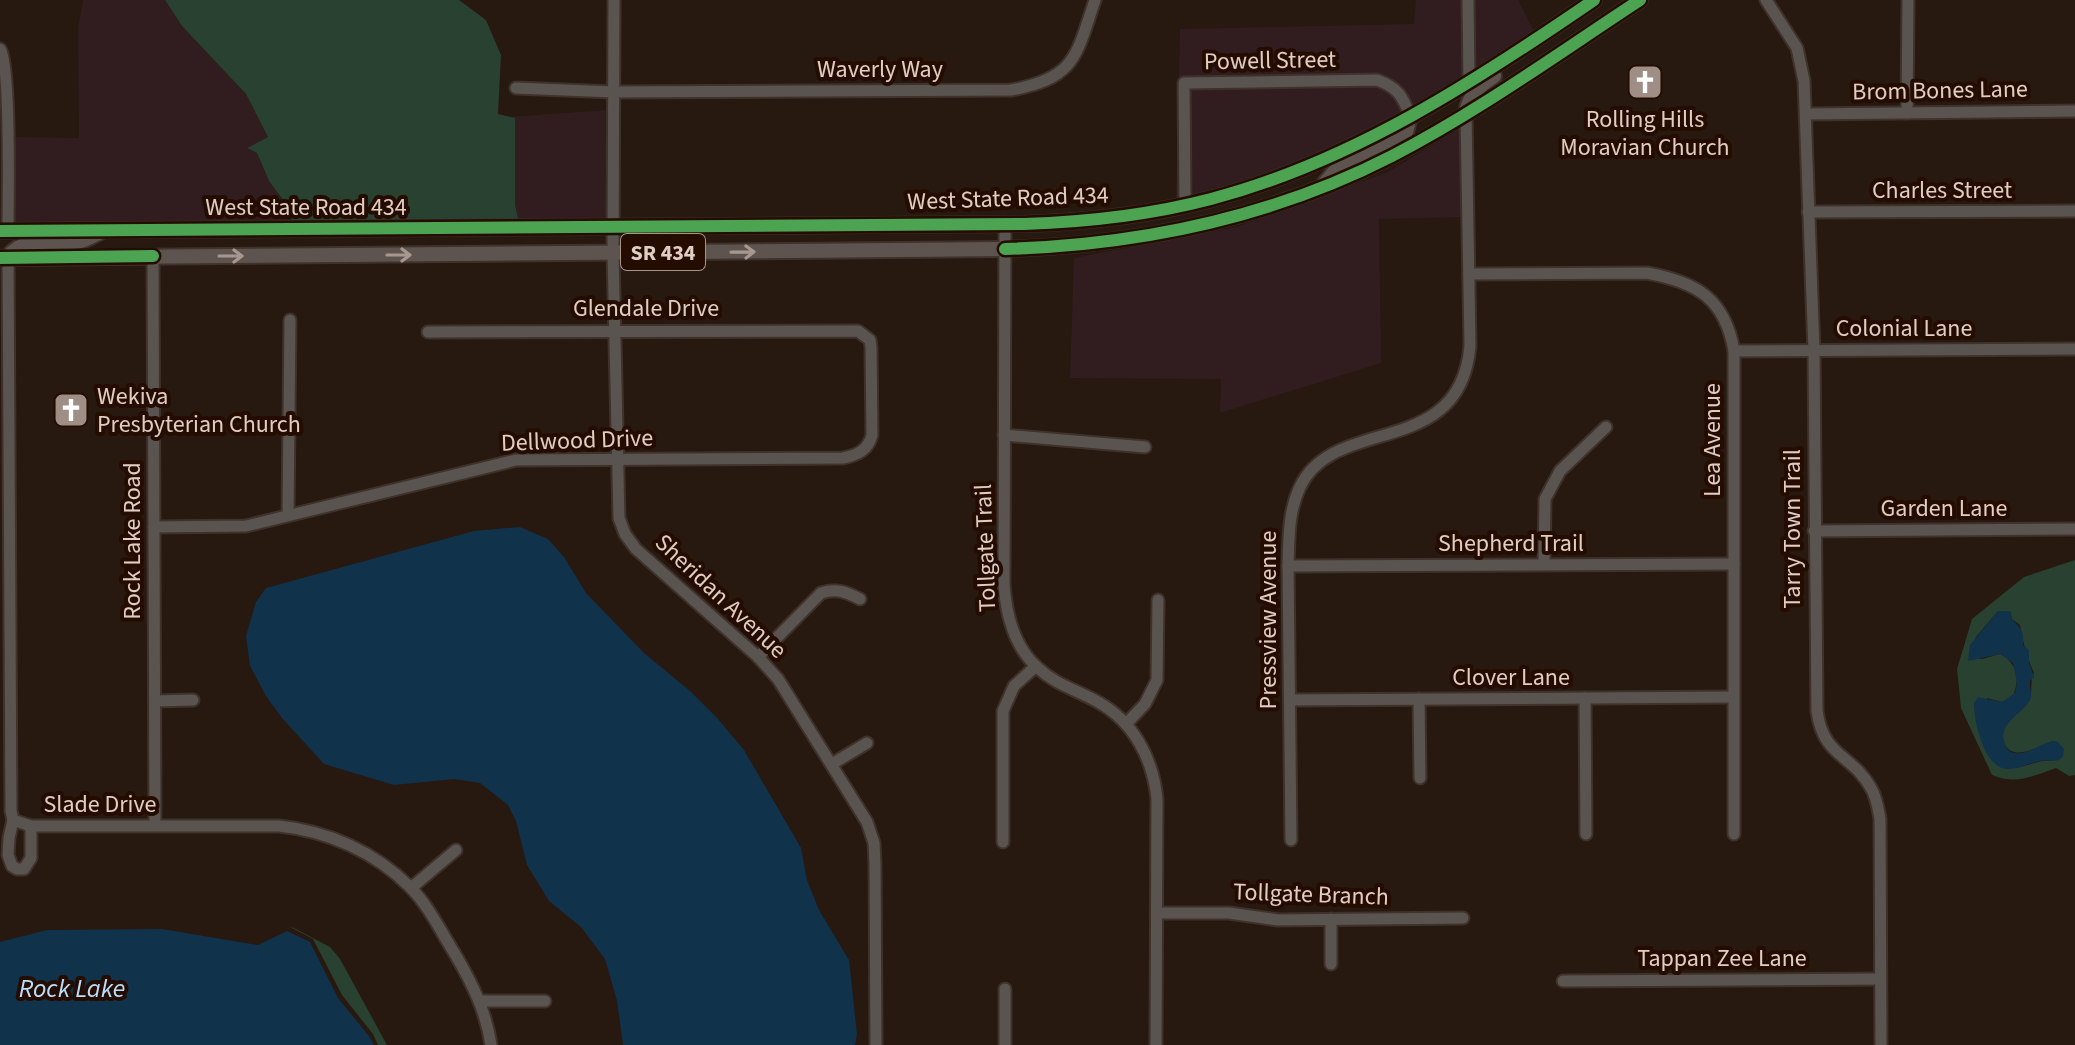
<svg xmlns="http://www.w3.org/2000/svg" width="2075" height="1045" font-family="'Source Sans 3',sans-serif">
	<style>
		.commercial { fill: #311d1f }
		.green { fill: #294131; fill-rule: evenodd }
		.water { fill: #11324b }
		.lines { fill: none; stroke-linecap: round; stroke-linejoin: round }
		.minor-casing { stroke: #3f322b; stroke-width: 15 }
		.major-casing { stroke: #3f322b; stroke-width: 18 }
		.minor { stroke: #5a5451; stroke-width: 11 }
		.major { stroke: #5e544f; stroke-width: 14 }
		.cycleway-casing { stroke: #250c01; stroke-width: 17 }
		.cycleway { stroke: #4ca352; stroke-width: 12 }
		.oneway { stroke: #a6978f }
		.labels { text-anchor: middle; stroke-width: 8; stroke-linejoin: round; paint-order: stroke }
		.shield { fill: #250c01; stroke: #a8938a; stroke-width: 2 }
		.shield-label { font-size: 22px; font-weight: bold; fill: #e0cdc4 }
		.street-label { font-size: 24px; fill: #e0cdc4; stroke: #250c01 }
		.poi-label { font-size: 24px; fill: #e0cdc4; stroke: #250c01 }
		.water-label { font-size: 26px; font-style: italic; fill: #badefd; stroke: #250c01 }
	</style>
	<rect width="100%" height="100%" fill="#271810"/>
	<g class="commercial">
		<path d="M83,0H165L182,26L246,94L268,137L247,148L257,153L269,181L292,212L291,224L12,226V137L79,138L78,27Z"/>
		<path d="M1416,0H1463L1464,79L1412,108L1407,93L1395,81L1376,75L1180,78V200L1176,201L1180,29L1414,24Z"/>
		<path d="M1472,0H1518L1535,34L1473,73Z"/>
		<path d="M1376,86L1389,90L1399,100L1404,113L1327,151L1241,184L1189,198V89Z"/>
		<path d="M608,110L607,221L519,223L515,205V119L507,117Z"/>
		<path d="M1461,128L1463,217L1379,219L1381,363L1220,413L1221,379L1070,378L1074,258L1236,227L1388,172Z"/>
	</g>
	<g class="green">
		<path d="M165,0H459L486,20L501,55L498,114L515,118V205L519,223L291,224L292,212L269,181L257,153L247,148L268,137L246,94L182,26Z"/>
		<path d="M2075,560V775L2069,776L2056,768C2033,776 2015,785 1992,775L1961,708L1957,669L1972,619L2024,577ZM1998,611H2010L2012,619L2020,625C2023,642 2027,658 2034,673C2029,682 2034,695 2028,702C2021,710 2012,716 2006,725C2003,731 2002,736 2004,743C2013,763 2039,746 2053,741L2063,756L2059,760L2042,761L2016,768L1987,752L1985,745L1987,698L2002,702L2012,697C2021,681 2017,662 2000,654L1982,659L1970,657L1976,637Z"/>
		<path d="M290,927L294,928L330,947L340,959L387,1045H378L373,1034L342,995L313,939Z"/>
	</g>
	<g class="water">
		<path d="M520,527L548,539L564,557L586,593L644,653L690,691L718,719L744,750L801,848L807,880L819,910L849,960L857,1034L855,1045H623L617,1001L605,959L581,927L549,901L527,865L516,821L508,805L480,783L454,779L394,785L324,764L282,718L266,696L250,666L246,636L256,602L266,588L474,531Z"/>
		<path d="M1998,611H2010L2012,619C2021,629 2024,630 2023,645L2029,650V662L2034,677L2030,681C2029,687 2033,694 2030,700C2022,715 1994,725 2006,746C2008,750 2010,753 2015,753C2029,755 2043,741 2057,741L2064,749L2063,756L2059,760C2052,761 2046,760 2040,761C2030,763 2019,769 2009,769C1984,770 1974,722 1974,703L1978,697L2002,702L2015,693L2017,683L2013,663L2000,654L1968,661L1970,645Z"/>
		<path d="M162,929L258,945L287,931L310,942L338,998L369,1036L374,1045H0V942L47,930Z"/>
	</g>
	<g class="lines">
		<defs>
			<g id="minor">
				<path d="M614,0L613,253L619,518L625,534L636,549L758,657L778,679L867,822L874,843L875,864L876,1045"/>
				<path d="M1468,0L1469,82"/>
				<path d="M1766,0L1797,48L1804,81L1814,351L1817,711C1823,757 1852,754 1871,788C1877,798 1878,808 1880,819L1881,1045"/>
				<path d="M0,49C11,63 8,203 8,231"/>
				<path d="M516,88L613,92L1011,90C1076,78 1076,56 1095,0"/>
				<path d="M1907,113L1908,0"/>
				<path d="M1806,114L2075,111"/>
				<path d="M1185,205L1184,83L1377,80C1397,87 1403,96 1410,116"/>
				<path d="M1808,212L2075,211"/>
				<path d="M1005,224L1004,584C1006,614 1014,647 1038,668C1056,685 1077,690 1098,702C1134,722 1153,759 1157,799L1156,1045"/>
				<path d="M153,256L155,825"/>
				<path d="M8,257L11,811L13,820L31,826H279C328,831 375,852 410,887C429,906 441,932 455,954C472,983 486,1011 491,1045"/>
				<path d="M1469,274L1647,273C1696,282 1725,298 1734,351V834"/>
				<path d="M1734,351L2075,349"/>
				<path d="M1004,435L1145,447"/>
				<path d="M288,515L290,320"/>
				<path d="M154,527L246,526L516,460L843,458C858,455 868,450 872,435L871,347L870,340L858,331L428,332"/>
				<path d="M1814,531L2075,529"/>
				<path d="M1544,564L1545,499L1560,471L1606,427"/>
				<path d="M1288,566L1734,564"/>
				<path d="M758,657L821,593C837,588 846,592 860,599"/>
				<path d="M1585,698L1586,834"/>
				<path d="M1419,699L1420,778"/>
				<path d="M1290,700L1733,697"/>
				<path d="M155,701L193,700"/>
				<path d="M1126,724L1145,704L1157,680L1158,600"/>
				<path d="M832,764L867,743"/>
				<path d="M13,820L9,838L8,855L12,866L17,869H24L31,858V826"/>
				<path d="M1291,840L1288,566C1289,539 1288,512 1300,487C1334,414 1460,461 1470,346L1466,113"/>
				<path d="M1003,842V711L1014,686L1036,666"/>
				<path d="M411,888L456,850"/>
				<path d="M1157,913H1229L1278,920L1463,918"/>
				<path d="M1331,919V964"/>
				<path d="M1563,981L1880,979"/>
				<path d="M480,1001H545"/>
				<path d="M1005,1045V989"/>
			</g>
			<g id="major">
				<path d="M1466,113C1469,95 1479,86 1494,76"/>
				<path d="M1324,184L1335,171L1399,139L1406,132L1410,116"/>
				<path d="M0,231L1024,224C1086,222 1150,215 1211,199C1352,162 1476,81 1594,0"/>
				<path d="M8,257C26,233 56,247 81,241C87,239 94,235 99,233"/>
				<path d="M0,258L1005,249C1141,245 1271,218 1392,156C1479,111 1559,53 1640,0"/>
			</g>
		</defs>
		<use href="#minor" class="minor-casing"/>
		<use href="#major" class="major-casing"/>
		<use href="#minor" class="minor"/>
		<use href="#major" class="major"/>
		<defs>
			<g id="cycleway">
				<path d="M0,231L1024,224C1086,222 1150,215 1211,199C1352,162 1476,81 1594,0"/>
				<path d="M1005,249C1141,245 1271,218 1392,156C1479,111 1559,53 1640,0"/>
				<path d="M0,258L153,256"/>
			</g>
		</defs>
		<use href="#cycleway" class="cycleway-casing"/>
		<use href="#cycleway" class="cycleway"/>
	</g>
	<defs><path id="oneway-shaft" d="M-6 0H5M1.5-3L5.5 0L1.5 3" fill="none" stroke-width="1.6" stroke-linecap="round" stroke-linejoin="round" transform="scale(2)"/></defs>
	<g class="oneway">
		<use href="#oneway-shaft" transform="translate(743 252) rotate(-1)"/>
		<use href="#oneway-shaft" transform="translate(399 255)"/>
		<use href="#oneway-shaft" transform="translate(231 256)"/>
	</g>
	<defs>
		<symbol id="church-square" viewBox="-11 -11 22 22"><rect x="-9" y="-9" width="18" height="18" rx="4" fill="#9f8e85" stroke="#250c01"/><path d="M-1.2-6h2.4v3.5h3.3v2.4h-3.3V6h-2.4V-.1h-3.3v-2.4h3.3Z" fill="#fff"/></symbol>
	</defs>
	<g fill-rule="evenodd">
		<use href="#church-square" x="1625" y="62" width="40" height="40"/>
		<use href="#church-square" x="51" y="390" width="40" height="40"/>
	</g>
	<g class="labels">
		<rect class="shield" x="621" y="234" width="84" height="36" rx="6"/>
		<g class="shield-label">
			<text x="663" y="260">SR 434</text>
		</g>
		<g class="street-label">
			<text transform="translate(1270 60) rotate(-1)" y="8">Powell Street</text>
			<text x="880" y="77">Waverly Way</text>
			<text transform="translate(1940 90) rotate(-1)" y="8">Brom Bones Lane</text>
			<text x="1942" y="198">Charles Street</text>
			<text transform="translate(1008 198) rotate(-2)" y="8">West State Road 434</text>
			<text x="306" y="215">West State Road 434</text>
			<text x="646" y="316">Glendale Drive</text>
			<text x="1904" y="336">Colonial Lane</text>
			<text transform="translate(577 440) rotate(-2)" y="8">Dellwood Drive</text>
			<text transform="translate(1712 440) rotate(-90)" y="8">Lea Avenue</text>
			<text x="1944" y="516">Garden Lane</text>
			<text transform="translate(1792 529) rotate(-90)" y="8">Tarry Town Trail</text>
			<text transform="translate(132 541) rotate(-90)" y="8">Rock Lake Road</text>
			<text x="1511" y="551">Shepherd Trail</text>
			<text transform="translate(985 548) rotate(-92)" y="8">Tollgate Trail</text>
			<text transform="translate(721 596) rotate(43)" y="8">Sheridan Avenue</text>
			<text transform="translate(1268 620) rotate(-90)" y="8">Pressview Avenue</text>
			<text x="1511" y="685">Clover Lane</text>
			<text x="100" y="812">Slade Drive</text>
			<text transform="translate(1311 894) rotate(2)" y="8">Tollgate Branch</text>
			<text x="1722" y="966">Tappan Zee Lane</text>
		</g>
		<g class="poi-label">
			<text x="1645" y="127">Rolling Hills<tspan x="1645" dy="28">Moravian Church</tspan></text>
			<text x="97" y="404" text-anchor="start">Wekiva<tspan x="97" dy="28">Presbyterian Church</tspan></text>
		</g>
		<g class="water-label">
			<text x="72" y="997">Rock Lake</text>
		</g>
	</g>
</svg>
